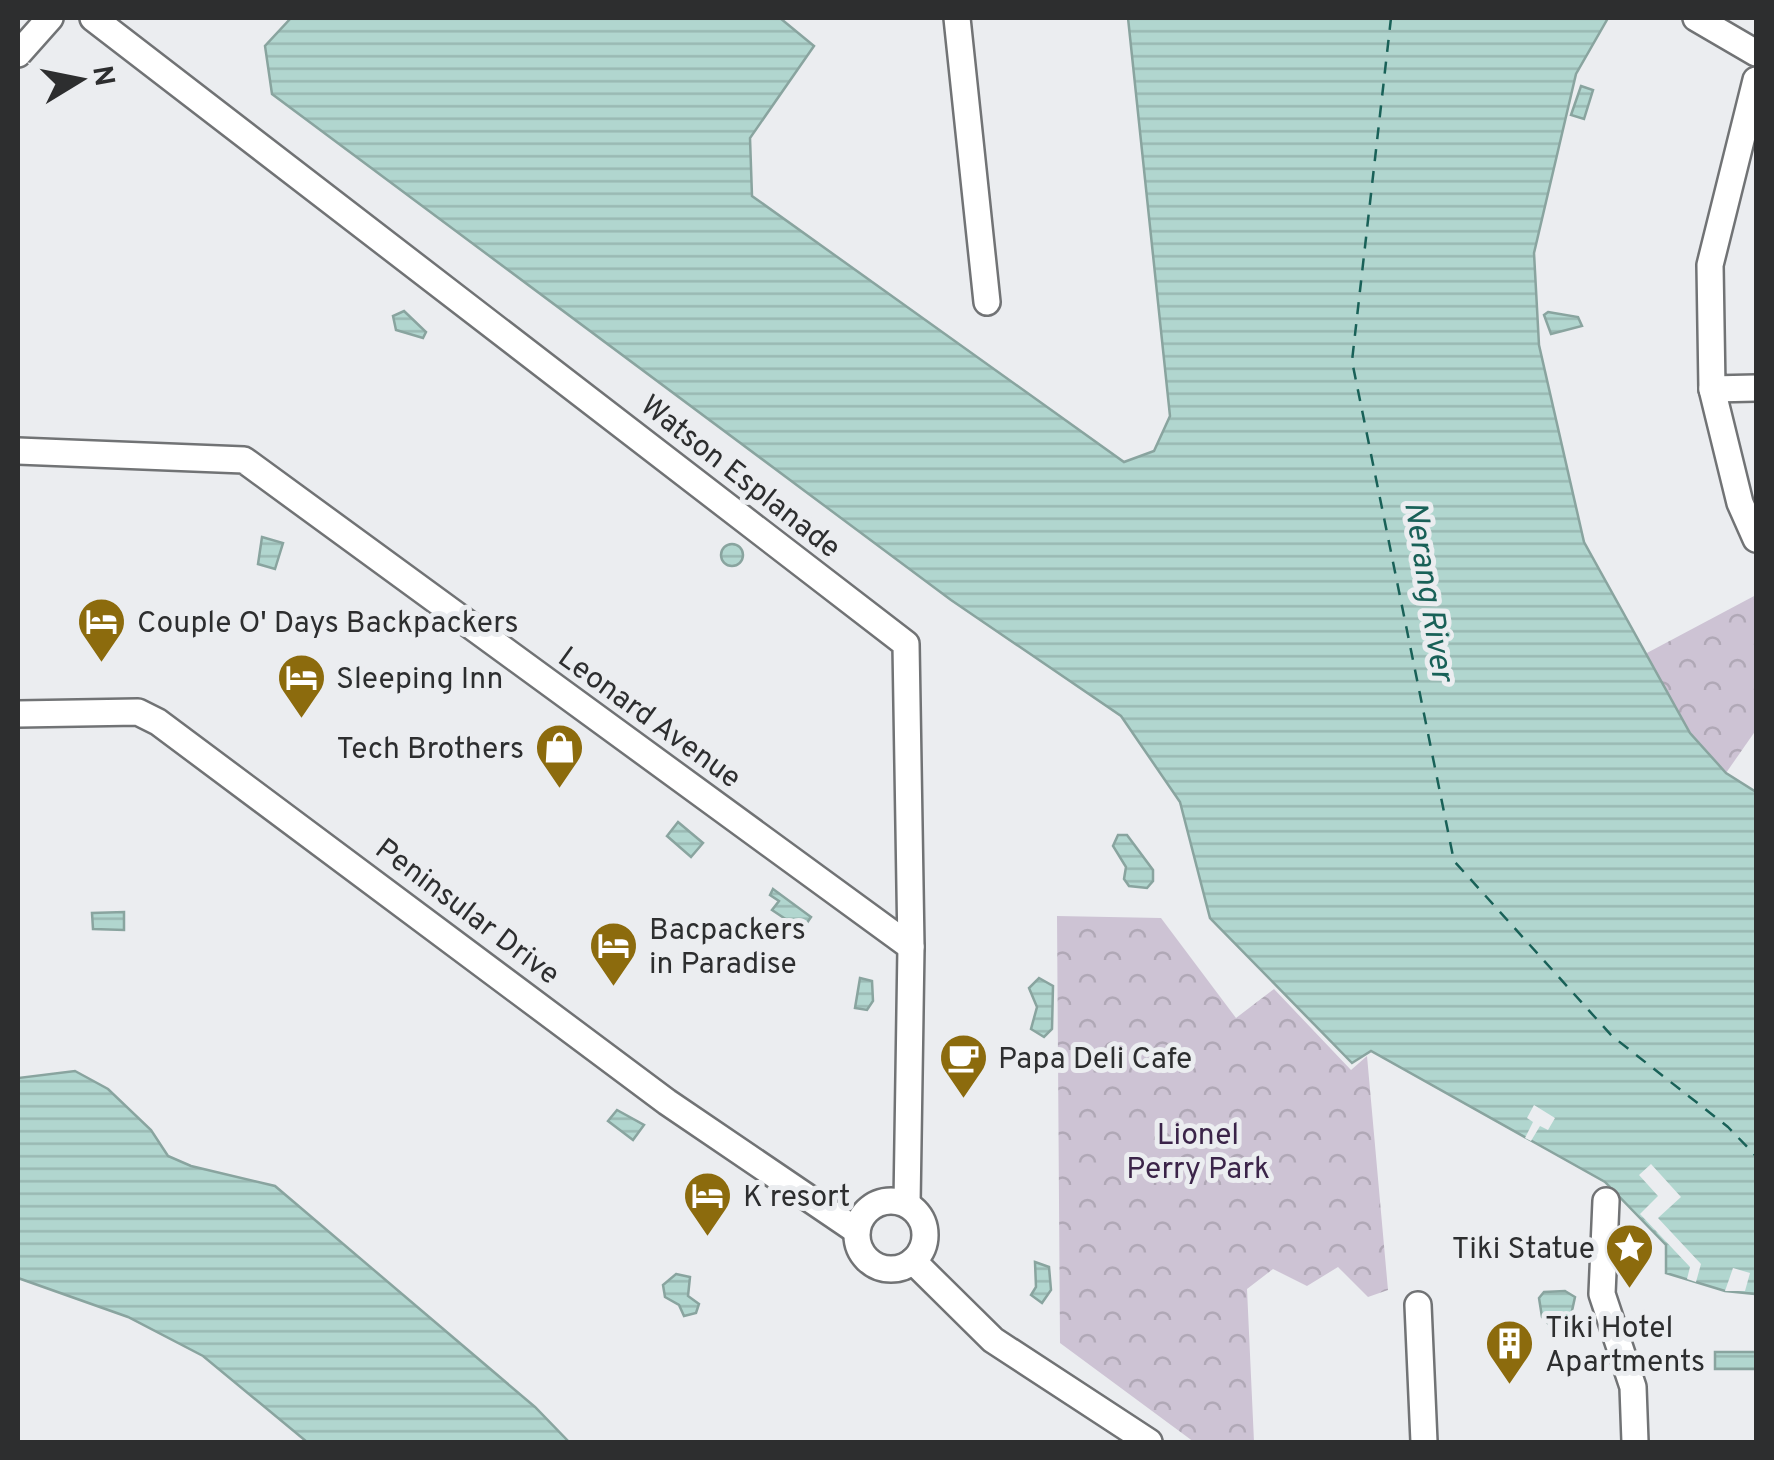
<svg xmlns="http://www.w3.org/2000/svg" width="1774" height="1460" font-family="Overpass,sans-serif">
	<style>
		.park { fill: url(#park-crowns) }
		.water { fill: url(#water-rules); stroke: #89a49f; stroke-width: 2.5 }
		.pier { fill: #ebedf0 }
		.lines { fill: none; stroke-linecap: round; stroke-linejoin: round }
		.ferry { stroke: #196158; stroke-width: 2.5; stroke-dasharray: 12 10; stroke-linecap: butt }
		.street-casing { stroke: #717375; stroke-width: 30 }
		.street { stroke: #fff; stroke-width: 25 }
		.labels { text-anchor: middle; stroke-width: 10; stroke-linejoin: round; paint-order: stroke }
		.street-label { font-size: 30px; fill: #2d2e2f; stroke: #ebedf0 }
		.poi-label { font-size: 30px; fill: #2d2e2f; stroke: #ebedf0; text-anchor: start }
		.park-label { font-size: 30px; fill: #3b2449; stroke: #ebedf0 }
		.water-label { font-size: 32px; font-style: italic; fill: #196158; stroke: #ebedf0 }
	</style>
	<defs>
		<pattern id="park-crowns" width="20" height="18" patternUnits="userSpaceOnUse" patternTransform="scale(2.5)"><rect width="20" height="18" fill="#cdc3d4"/><path d="M2 6a3 3 0 1 1 6 0M12 15a3 3 0 1 1 6 0" fill="none" stroke="#b0a8b6"/></pattern>
		<pattern id="water-rules" width="6" height="5" patternUnits="userSpaceOnUse" patternTransform="scale(2.5)"><rect width="6" height="5" fill="#b1d6cf"/><path d="M0 2.5h6" fill="none" stroke="#99b8b2"/></pattern>
	</defs>
	<rect width="100%" height="100%" fill="#ebedf0"/>
	<g class="park">
		<path d="M1756,595V730L1726,773L1690,733L1645,654Z"/>
		<path d="M1057,916L1161,918L1236,1018L1274,989L1351,1070L1367,1056L1388,1290L1368,1297L1338,1267L1307,1286L1273,1269L1247,1289L1254,1442H1194L1060,1343Z"/>
	</g>
	<g class="water">
		<path d="M291,18H780L814,46L750,138L752,196L1124,462L1154,451L1170,416L1128,18H1608L1576,74L1534,253L1539,345L1584,542L1690,733L1726,773L1756,792V1294L1725,1291L1666,1273V1245L1605,1182L1371,1051L1352,1063L1210,918L1180,802L1121,716L951,600L272,94L265,46Z"/>
		<path d="M1581,86L1593,90L1584,119L1571,115Z"/>
		<path d="M404,311L426,332L423,338L396,330L393,316Z"/>
		<path d="M1548,312L1578,317L1582,326L1551,334L1544,315Z"/>
		<path d="M262,537L283,543L275,569L258,564Z"/>
		<circle cx="732" cy="555" r="11"/>
		<path d="M678,822L703,843L691,857L667,836Z"/>
		<path d="M1118,835H1127L1153,870V881L1147,888L1129,886L1124,879L1126,867L1113,846Z"/>
		<path d="M773,889L811,917L802,930L772,910L779,901L770,895Z"/>
		<path d="M124,912V930L93,929L92,913Z"/>
		<path d="M860,978L872,981L873,1001L867,1010L855,1008Z"/>
		<path d="M1039,978L1053,986L1052,1029L1044,1037L1031,1029L1037,1007L1029,988Z"/>
		<path d="M75,1071L108,1089L151,1130L168,1156L191,1166L275,1186L535,1407L569,1442H307L203,1356L128,1317L18,1278V1078Z"/>
		<path d="M617,1110L644,1125L633,1140L608,1121Z"/>
		<path d="M1035,1262L1049,1267L1051,1290L1042,1303L1031,1295L1036,1287Z"/>
		<path d="M676,1274L690,1277L688,1296L699,1304L696,1313L684,1316L679,1305L665,1297L663,1285Z"/>
		<path d="M1565,1291L1575,1297L1568,1329L1554,1330L1542,1317L1539,1298L1544,1292Z"/>
		<rect x="1715" y="1352" width="41" height="17"/>
	</g>
	<g class="pier">
		<path d="M1534,1105L1555,1118L1548,1130L1540,1126L1531,1141L1525,1138L1533,1122L1527,1118Z"/>
		<path d="M1651,1164L1681,1197L1658,1218L1701,1264L1696,1282L1687,1279L1690,1267L1640,1214L1658,1196L1639,1175Z"/>
		<path d="M1733,1268L1750,1273L1745,1291H1725Z"/>
	</g>
	<g class="lines">
		<path class="ferry" d="M1391,18L1352,361L1454,861L1612,1036L1728,1127L1756,1156"/>
		<defs>
			<g id="street">
				<path d="M93,18L906,644L911,947L907,1204"/>
				<path d="M957,18L987,302"/>
				<path d="M1696,18L1756,53"/>
				<path d="M18,54L50,18"/>
				<path d="M1756,80L1710,265L1712,389L1756,388"/>
				<path d="M1712,389L1740,503L1756,539"/>
				<path d="M18,451L244,460L911,947"/>
				<path d="M18,714L138,712L158,722L667,1102L857,1231"/>
				<circle cx="891" cy="1235" r="34"/>
				<path d="M1606,1201L1602,1294L1633,1387L1635,1442"/>
				<path d="M913,1261L993,1340L1149,1442"/>
				<path d="M1418,1305L1424,1442"/>
			</g>
		</defs>
		<use href="#street" class="street-casing"/>
		<use href="#street" class="street"/>
	</g>
	<defs>
		<symbol id="hotel-pin" viewBox="-11 -11 22 30"><path d="M0 17L-7.5 6A9.5 9.5 0 1 1 7.5 6Z" fill="#8c6b0d" stroke="#ebedf0"/><path d="M-6-4.5h1.5V1H6V5H4.5V3h-9V5H-6ZM-4 0a1.8 1.8 0 1 1 3.6 0ZM.5 0V-2.5h3Q6-2.5 6 0Z" fill="#fff"/></symbol>
		<symbol id="shop-pin" viewBox="-11 -11 22 30"><path d="M0 17L-7.5 6A9.5 9.5 0 1 1 7.5 6Z" fill="#8c6b0d" stroke="#ebedf0"/><path d="M-5-2.5h2.3a2.7 3.5 0 0 1 5.4 0H5L5.5 6h-11ZM-1.5-2.5h3a1.5 2.3 0 0 0-3 0Z" fill="#fff"/></symbol>
		<symbol id="cafe-pin" viewBox="-11 -11 22 30"><path d="M0 17L-7.5 6A9.5 9.5 0 1 1 7.5 6Z" fill="#8c6b0d" stroke="#ebedf0"/><path d="M-5.5-4.5H6V0H3Q3 3.5 0 3.5H-2.5Q-5.5 3.5-5.5 0ZM3-3.2v2h1.7v-2ZM-6 4.5H4V6H-6Z" fill="#fff"/></symbol>
		<symbol id="sight-pin" viewBox="-11 -11 22 30"><path d="M0 17L-7.5 6A9.5 9.5 0 1 1 7.5 6Z" fill="#8c6b0d" stroke="#ebedf0"/><path d="M0-6L1.8-2.2L6-1.7L2.9 1.2L3.7 5.4L0 3.3L-3.7 5.4L-2.9 1.2L-6-1.7L-1.8-2.2Z" fill="#fff"/></symbol>
		<symbol id="building-pin" viewBox="-11 -11 22 30"><path d="M0 17L-7.5 6A9.5 9.5 0 1 1 7.5 6Z" fill="#8c6b0d" stroke="#ebedf0"/><path d="M-4-6H4V6H1V3H-1V6H-4ZM-2.5-4.3h1.7v1.8h-1.7ZM.8-4.3h1.7v1.8H.8ZM-2.5-1h1.7V.8h-1.7ZM.8-1h1.7V.8H.8Z" fill="#fff"/></symbol>
	</defs>
	<g fill-rule="evenodd">
		<use href="#hotel-pin" x="74" y="594" width="55" height="75"/>
		<use href="#hotel-pin" x="274" y="650" width="55" height="75"/>
		<use href="#shop-pin" x="532" y="720" width="55" height="75"/>
		<use href="#hotel-pin" x="586" y="918" width="55" height="75"/>
		<use href="#cafe-pin" x="936" y="1030" width="55" height="75"/>
		<use href="#hotel-pin" x="680" y="1168" width="55" height="75"/>
		<use href="#sight-pin" x="1602" y="1220" width="55" height="75"/>
		<use href="#building-pin" x="1482" y="1316" width="55" height="75"/>
	</g>
	<g class="labels">
		<g class="street-label">
			<text transform="translate(741 476) rotate(38)" y="10">Watson Esplanade</text>
			<text transform="translate(650 717) rotate(36)" y="10">Leonard Avenue</text>
			<text transform="translate(468 911) rotate(37)" y="10">Peninsular Drive</text>
		</g>
		<g class="poi-label">
			<text x="137" y="632">Couple O' Days Backpackers</text>
			<text x="336" y="688">Sleeping Inn</text>
			<text x="524" y="758" text-anchor="end">Tech Brothers</text>
			<text x="649" y="939">Bacpackers<tspan x="649" dy="34">in Paradise</tspan></text>
			<text x="998" y="1068">Papa Deli Cafe</text>
			<text x="743" y="1206">K resort</text>
			<text x="1595" y="1258" text-anchor="end">Tiki Statue</text>
			<text x="1545" y="1337">Tiki Hotel<tspan x="1545" dy="34">Apartments</tspan></text>
		</g>
		<g class="park-label">
			<text x="1198" y="1144">Lionel<tspan x="1198" dy="34">Perry Park</tspan></text>
		</g>
		<g class="water-label">
			<text transform="translate(1430 591) rotate(81)" y="11">Nerang River</text>
		</g>
	</g>
	<rect width="1774" height="1460" fill="none" stroke="#2d2e2f" stroke-width="40"/>
	<g transform="translate(80 80) rotate(80)" stroke="#ebedf0" stroke-width="8" paint-order="stroke">
	<path d="M0-8L18 38L0 25L-18 38Z" fill="#2d2e2f"/>
	<text y="-15" font-size="28" font-weight="bold" text-anchor="middle" fill="#2d2e2f">N</text>
	</g>
</svg>
